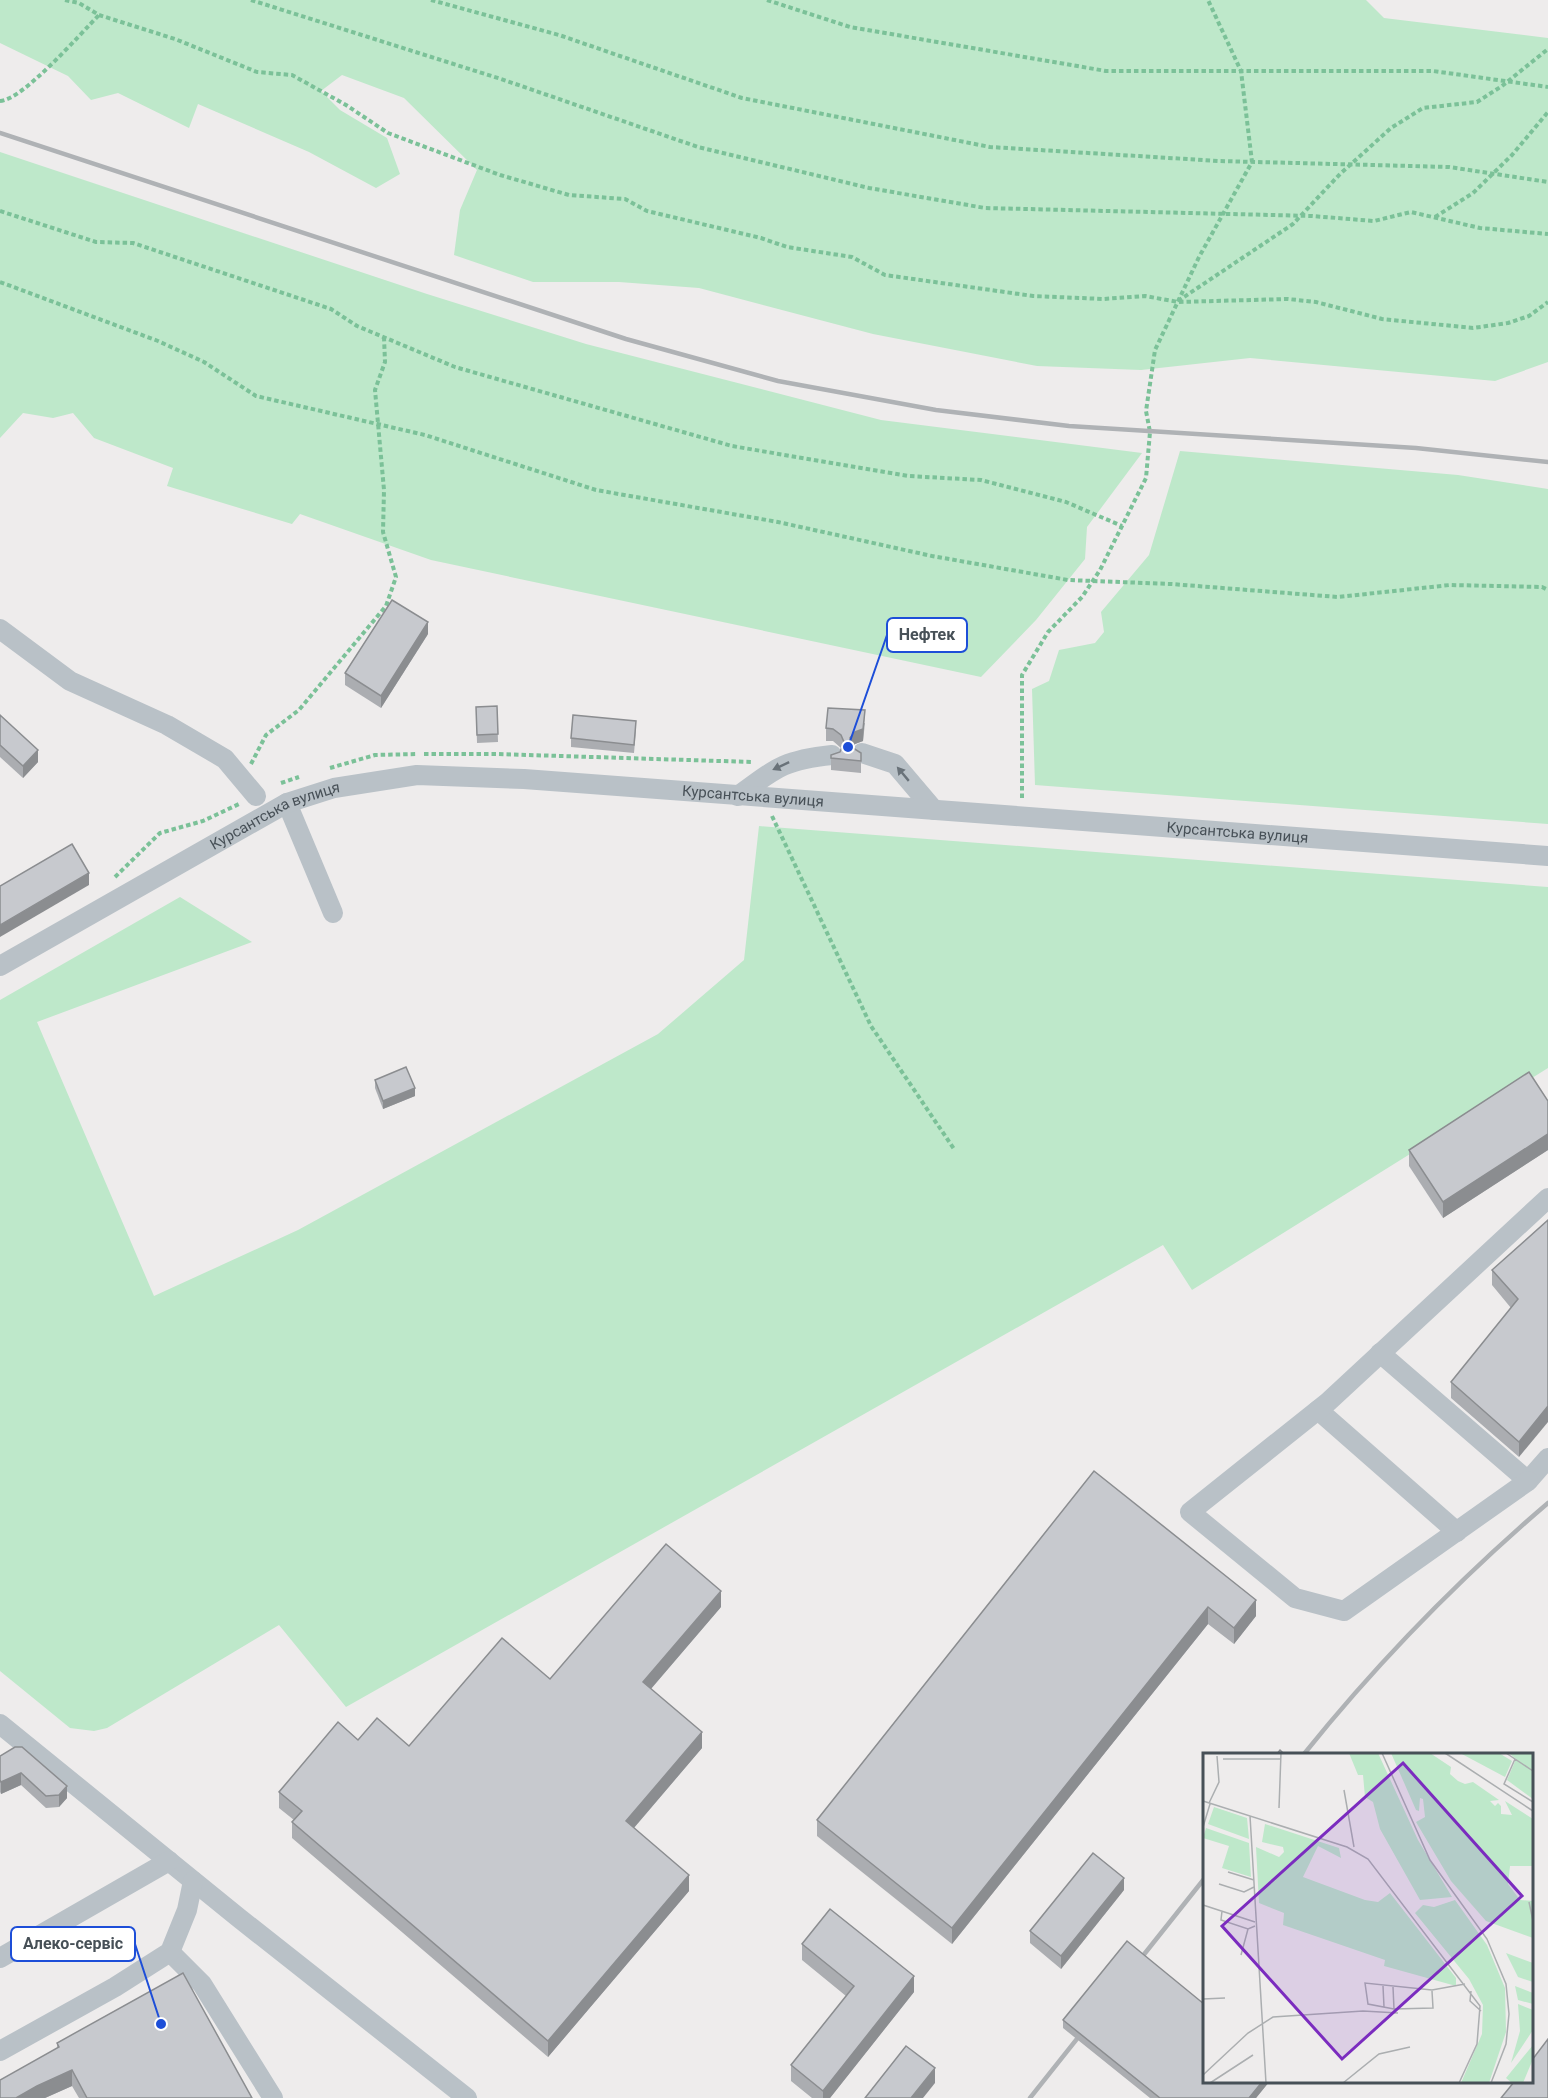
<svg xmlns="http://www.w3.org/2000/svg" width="1548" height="2098" font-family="Roboto,sans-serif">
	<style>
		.green { fill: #bee8ca }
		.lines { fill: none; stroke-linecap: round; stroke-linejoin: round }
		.path { stroke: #7bc198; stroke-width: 4; stroke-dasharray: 4.5 3; stroke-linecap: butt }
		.minor { stroke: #b9c1c7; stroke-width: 20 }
		.rail { stroke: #afb2b5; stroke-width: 4.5 }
		.wall { fill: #abadb1 }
		.shaded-wall { fill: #8b8d90 }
		.building { fill: #c7c9ce; stroke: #8b8d90; stroke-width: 1.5 }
		.oneway { fill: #697279 }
		.labels { text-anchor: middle; stroke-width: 4.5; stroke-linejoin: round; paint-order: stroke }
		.street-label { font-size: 15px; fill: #475057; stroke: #fff }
		.inset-road { fill: none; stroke: #abaeb0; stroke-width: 1.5 }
		.view { fill: #7b2cbf; fill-opacity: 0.15; stroke: #7b2cbf; stroke-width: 3 }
		.inset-edge { fill: none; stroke: #475057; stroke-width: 3 }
		.leader { fill: none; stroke: #1d4ed8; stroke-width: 2 }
		.callout-dot { fill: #1d4ed8; stroke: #fff; stroke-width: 2 }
		.callout { fill: #fff; stroke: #1d4ed8; stroke-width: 2 }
		.callout-label { font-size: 16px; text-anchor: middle; font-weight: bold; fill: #475057 }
	</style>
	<rect width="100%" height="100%" fill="#eeecec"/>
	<g class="green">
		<path d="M0,0H1366L1384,18L1548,38V362L1495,381L1250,358L1141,370L1037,366L873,334L699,288L619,282H533L454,255L460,210L477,170L404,98L342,75L321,91L340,110L387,138L400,174L376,188L309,152L198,104L189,128L118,93L91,100L68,76L0,43Z"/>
		<path d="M0,152L427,294L586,344L881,420L1142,453L1087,527L1085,559L1036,620L981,677L431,560L300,514L292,524L167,486L173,468L94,438L73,413L53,418L23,413L0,438Z"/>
		<path d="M1180,451L1458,475L1548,489V824L1035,785L1032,689L1049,681L1059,650L1095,643L1104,632L1101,612L1149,555Z"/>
		<path d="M759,826L1548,887V1068L1192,1290L1163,1245L346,1707L279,1625L107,1728L94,1731L70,1728L0,1671V1000L180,897L252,942L37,1022L154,1296L298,1230L658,1034L744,960Z"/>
	</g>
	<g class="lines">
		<g class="path">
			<path d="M65,0L79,3L99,15L175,39L257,72L292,75L346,105L388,133L500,175L569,195L625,199L647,211L761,238L787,247L852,257L885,275L1033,296L1103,299L1145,296L1178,302L1288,299L1316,302L1382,319L1473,328L1508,323L1529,316L1548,302"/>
			<path d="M251,0L501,79L698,147L869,188L985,208L1312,216L1374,221L1411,212L1480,228L1548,234"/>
			<path d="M431,0L559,35L742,98L990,147L1219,161L1449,167L1548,182"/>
			<path d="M767,0L850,27L1106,71H1433L1548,87"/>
			<path d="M0,101C23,100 80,34 99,15"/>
			<path d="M0,211L96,242L133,243L331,309L357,326L455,367L732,446L908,476L981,480L1066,502L1122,526"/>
			<path d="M1435,217L1473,193L1512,155L1548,112"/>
			<path d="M0,282L158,341L204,362L256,396L425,435L596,490L778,522L932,556L1068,580L1171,584L1338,597L1450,585L1542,587L1548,590"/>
			<path d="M1178,301L1293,224L1340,174L1391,128L1423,108L1477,102L1502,86L1548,49"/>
			<path d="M424,754H497L752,762"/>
			<path d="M251,764L266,735L299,710L386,606L396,577L383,532L384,490L375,390L385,362L384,337"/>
			<path d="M330,768L375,755L416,754"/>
			<path d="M281,783L299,777"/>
			<path d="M1022,798V675L1048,632L1082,597L1100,570L1146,478L1150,432L1146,411L1155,350L1199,257L1252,162L1241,71L1208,0"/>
			<path d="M772,816L871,1026L954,1149"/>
			<path d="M115,877L160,833L203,821L239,804"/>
		</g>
		<g class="minor">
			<path d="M0,629L70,681L167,725L225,759L256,796"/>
			<path d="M862,753L895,764L934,810"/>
			<path d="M738,796C776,768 784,760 832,755"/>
			<path d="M287,803L333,913"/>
			<path id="s1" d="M0,966L287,803L334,788L417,775L524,779L1548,856"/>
			<path d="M1380,1353L1528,1481L1548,1458"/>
			<path d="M1318,1410L1457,1532"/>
			<path d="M1528,1481L1344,1611L1295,1598L1190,1512L1328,1402L1548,1198"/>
			<path d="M0,1724L239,1918L467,2098"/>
			<path d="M170,1952L202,1984L273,2098"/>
			<path d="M0,1958L169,1861"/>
			<path d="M0,2051L115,1987L170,1952L187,1910L193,1881"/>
		</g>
		<g class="rail">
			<path d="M0,133L626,339L778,381L936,410L1069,426L1416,448L1548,462"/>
			<path d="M1304,1754C1378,1662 1458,1580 1548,1503"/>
			<path d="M1134,1967L1204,1879"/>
			<path d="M1030,2098L1088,2025"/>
		</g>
	</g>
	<g class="wall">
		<path d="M428,634L381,708L345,685V673Z"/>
		<path d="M497,706L498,742L477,743L476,707Z"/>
		<path d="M0,715L38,762L23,778L0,757Z"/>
		<path d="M865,723L863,741L855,744L852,747L853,748L861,753V773L831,770V755L840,752L841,748L833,741H826V728Z"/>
		<path d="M636,730L634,753L571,747V738Z"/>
		<path d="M375,1080L415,1096L383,1109L375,1088Z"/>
		<path d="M1548,1101V1150L1443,1218L1409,1166V1150Z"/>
		<path d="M1548,1220L1519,1457L1451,1398V1382L1511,1308L1492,1285V1270Z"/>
		<path d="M1094,1471L1256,1616L1234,1644L1208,1624L952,1944L817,1836V1820Z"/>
		<path d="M721,1607L651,1689L702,1748L634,1828L689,1891L548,2057L292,1838V1822L294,1820L279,1808V1792L358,1740L409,1746L550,1679Z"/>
		<path d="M0,1756L67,1798L59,1807L46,1808L21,1785L1,1794L0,1792Z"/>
		<path d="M1124,1890L1061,1969L1030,1943V1931Z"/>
		<path d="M802,1944L914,1992L830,2098H812L791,2081V2065L846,1996L802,1960Z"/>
		<path d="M1063,2020L1204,2082H1269L1256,2098H1150L1063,2028Z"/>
		<path d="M57,2043L252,2098H79L72,2086L45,2098H0L57,2048Z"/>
	</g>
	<g class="shaded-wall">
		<path d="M428,622V634L381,708V696Z"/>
		<path d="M865,710L863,741L855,744L850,750V738Z"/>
		<path d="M38,750V762L23,778V766Z"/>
		<path d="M89,873V885L0,937V925Z"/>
		<path d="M415,1088V1096L383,1109V1101Z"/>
		<path d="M1548,1134V1150L1443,1218V1202Z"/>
		<path d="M1548,1406V1422L1519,1457V1442Z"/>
		<path d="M721,1591V1607L643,1698V1682Z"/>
		<path d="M1256,1600V1616L1234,1644V1628Z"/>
		<path d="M1208,1607V1624L952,1944V1928Z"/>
		<path d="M702,1732V1748L626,1837V1821Z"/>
		<path d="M21,1773V1785L1,1794V1782Z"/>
		<path d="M67,1786V1798L59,1807V1795Z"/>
		<path d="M689,1875V1891L548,2057V2041Z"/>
		<path d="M1124,1878V1890L1061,1969V1956Z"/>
		<path d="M914,1976V1992L830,2098H823V2091Z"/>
		<path d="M935,2068V2083L923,2098H911Z"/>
		<path d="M72,2070V2086L45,2098H16L37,2086Z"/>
		<path d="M1262,2082H1269L1256,2098H1249Z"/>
	</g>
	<g class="building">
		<path d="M392,600L428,622L381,696L345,673Z"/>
		<path d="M497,706L498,734L477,735L476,707Z"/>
		<path d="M828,708L865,710L863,729L855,732L850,738L853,748L861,753V761L831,758V755L840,752L844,742L841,735L833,729L826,728Z"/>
		<path d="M0,715L38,750L23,766L0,745Z"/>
		<path d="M573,715L636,721L634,745L571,738Z"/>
		<path d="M72,844L89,873L0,925V886Z"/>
		<path d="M406,1067L415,1088L383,1101L375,1080Z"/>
		<path d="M1529,1072L1548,1101V1134L1443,1202L1409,1150Z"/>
		<path d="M1548,1220V1406L1519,1442L1451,1382L1518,1299L1492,1270Z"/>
		<path d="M1094,1471L1256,1600L1234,1628L1208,1607L952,1928L817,1820Z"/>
		<path d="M666,1544L721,1591L643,1682L702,1732L626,1821L689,1875L548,2041L292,1822L302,1811L279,1792L338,1722L358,1740L377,1718L409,1746L502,1638L550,1679Z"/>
		<path d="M15,1747H22L67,1786L59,1795L46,1796L21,1773L1,1782L0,1780V1756Z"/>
		<path d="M1280,1750L1285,1755H1276Z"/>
		<path d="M1093,1853L1124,1878L1061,1956L1030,1931Z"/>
		<path d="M830,1909L914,1976L823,2091L791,2065L854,1986L802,1944Z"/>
		<path d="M1127,1941L1204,2004V2082H1262L1249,2098H1160L1063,2020Z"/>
		<path d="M183,1973L252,2098H87L72,2070L37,2086L16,2098H0V2080L59,2047L57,2043Z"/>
		<path d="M1548,2039V2098H1501L1514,2082H1532V2060Z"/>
		<path d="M906,2046L935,2068L911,2098H865Z"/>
	</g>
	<defs><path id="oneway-solid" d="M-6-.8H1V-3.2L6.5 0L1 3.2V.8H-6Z" transform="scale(1.5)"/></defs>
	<g class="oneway">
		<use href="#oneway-solid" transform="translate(781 766) rotate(155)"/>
		<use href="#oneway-solid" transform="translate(903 774) rotate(-130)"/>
	</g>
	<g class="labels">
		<g class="street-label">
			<text dy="5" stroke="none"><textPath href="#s1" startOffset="800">Курсантська вулиця</textPath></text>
			<text dy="5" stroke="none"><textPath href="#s1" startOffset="314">Курсантська вулиця</textPath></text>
			<text dy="5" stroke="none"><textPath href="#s1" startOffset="1286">Курсантська вулиця</textPath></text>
		</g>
	</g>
	<g transform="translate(1203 1753)">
		<rect width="330" height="330" fill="#eeecec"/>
		<path d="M146,0H175L215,87L249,144L217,147L177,76L170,49L162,44L160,22H155ZM188,0H227L248,14L247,21L255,28L262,31L270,29L296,47L287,48L292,53L295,50L298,53V61L309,62L302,48L330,66V113H307L305,131L317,147L330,148V185L283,168L248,128L213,69L222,64L220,46L217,45L216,58L213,57ZM257,0H296L309,8L302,24ZM306,0H330V46L304,27L313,6ZM11,54L44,65L46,86L5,71ZM62,71L136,95L138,105L115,93L100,124L162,147L175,149L187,140L253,225V233L181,213L182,207L80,172L81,160L56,150L53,94L76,104L81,99L80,94L59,89ZM3,75L46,90L48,124L19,115L26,93L0,85ZM252,147L284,192L302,235L303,279L286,330H258L279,281L280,252L266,226L212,160L220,152L231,154ZM303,200L330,210V229L315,224ZM312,233L330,240V251L315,247ZM315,251L330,257V277L308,310L317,278ZM330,292V306L320,330H309L303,325Z" fill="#bee8ca"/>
		<path class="inset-road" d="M179,0L227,107L284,186L303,231L306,261L303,291L288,330M242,0L330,58M303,0L330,18M20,6H78M312,6L301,31L330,49M141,37L151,94M0,48L144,94L165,106L277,253L274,291L256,330M6,50L16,29L14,3M76,55L78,0M47,63L63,330M0,74L7,51M25,119L51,127M16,131L41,139L51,134M326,149L330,168M0,152L52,169M19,158L18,167L45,176L52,173M38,202L45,176M180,233L181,254M190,234L191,256L230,255L229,238M268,238L267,248L278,258M0,246L22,245M191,256L165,251L162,230L229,237L262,231M0,322L45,280L70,264L160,258L195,260M7,330L50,302M140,330L176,301L207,294"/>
		<path class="view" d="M200,10L319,143L139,306L19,173Z"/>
		<rect width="330" height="330" class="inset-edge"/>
	</g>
	<path class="leader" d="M848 747L887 635M161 2024L135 1944"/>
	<g class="callout-dot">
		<circle cx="848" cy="747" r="6"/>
		<circle cx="161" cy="2024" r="6"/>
	</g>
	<g class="callout">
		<rect x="887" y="618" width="80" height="34" rx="6"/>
		<rect x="11" y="1927" width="124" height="34" rx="6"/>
	</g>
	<g class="callout-label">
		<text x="927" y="640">Нефтек</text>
		<text x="73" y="1949">Алеко-сервіс</text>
	</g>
</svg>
